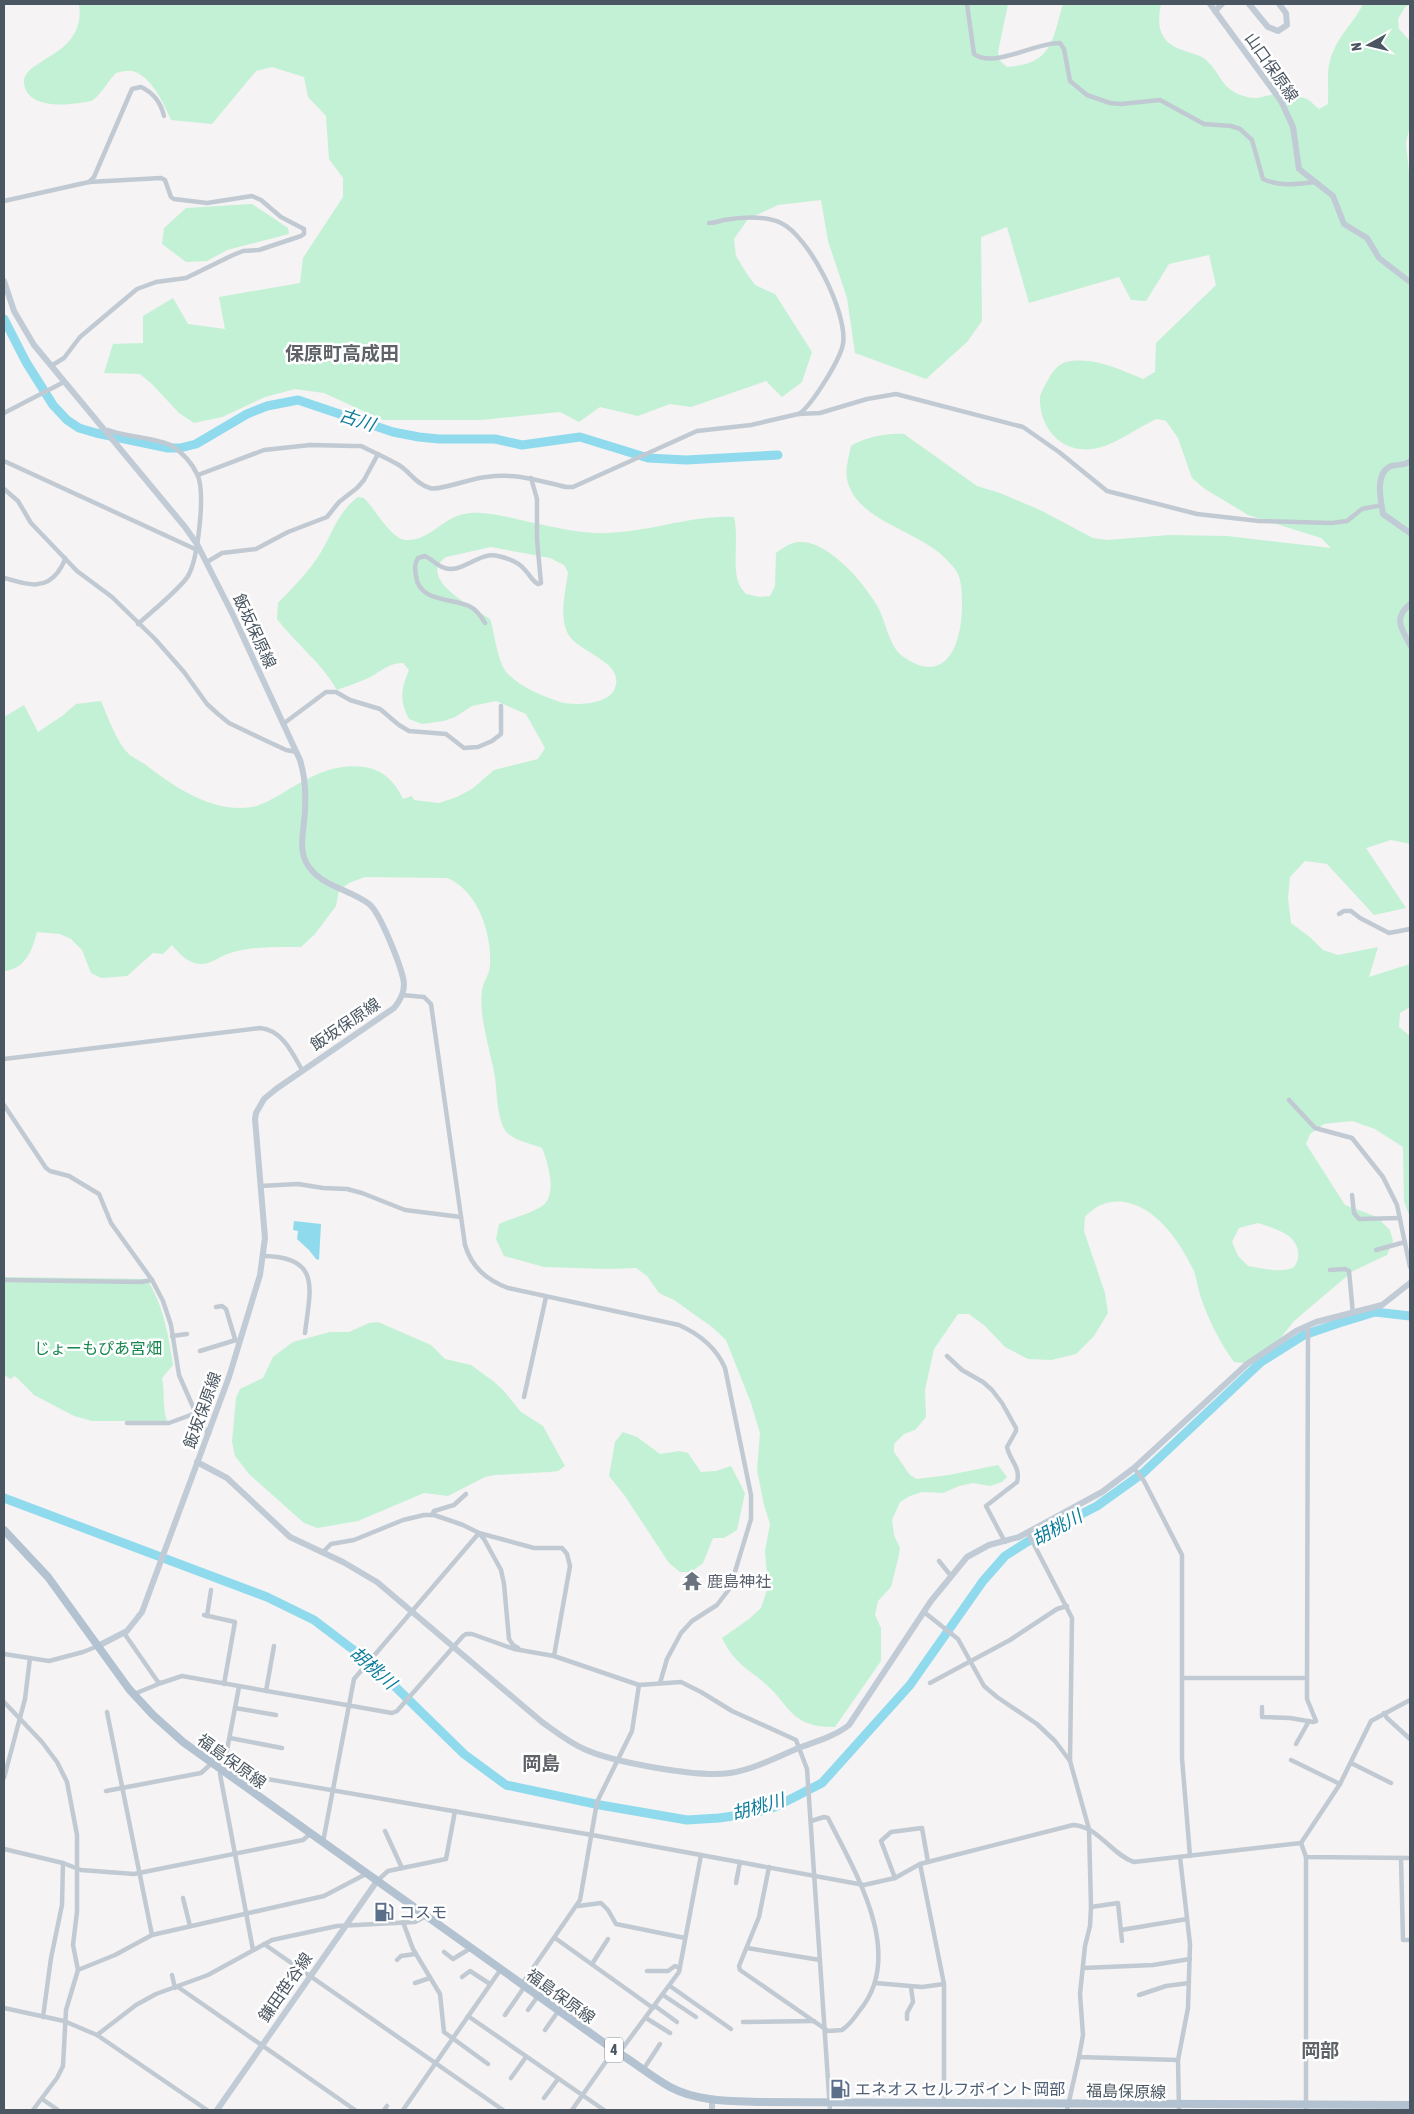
<svg xmlns="http://www.w3.org/2000/svg" width="1414" height="2114" font-family="'Asap Condensed','Noto Sans JP',sans-serif">
	<style>
		.green { fill: #c3f1d5; fill-rule: evenodd }
		.water { fill: #90daee }
		.lines { fill: none; stroke-linecap: round; stroke-linejoin: round }
		.river { stroke: #90daee; stroke-width: 9 }
		.street { stroke: #c1cad2; stroke-width: 4.5 }
		.secondary { stroke: #c1cbd6; stroke-width: 6 }
		.primary { stroke: #b3c2d1; stroke-width: 8 }
		.labels { text-anchor: middle; stroke-width: 5; stroke-linejoin: round; paint-order: stroke }
		.shield { fill: #fff; stroke: #808990; stroke-width: 1 }
		.shield-label { font-size: 15px; font-weight: bold; fill: #4a5661 }
		.street-label { font-size: 16px; fill: #4a5661; stroke: #fff }
		.park-label { font-size: 16px; fill: #17864f; stroke: #fff }
		.worship-label { font-size: 16px; fill: #5b616d; stroke: #fff; text-anchor: start }
		.service-label { font-size: 16px; fill: #4e5e75; stroke: #fff; text-anchor: start }
		.water-label { font-size: 18px; font-style: italic; fill: #0c7c9b; stroke: #fff }
		.quarter-label { font-size: 19px; font-weight: bold; fill: #5f6368; stroke: #fff }
	</style>
	<rect width="100%" height="100%" fill="#f5f3f3"/>
	<g class="green">
		<path d="M79,4H1008L998,52L999,60L1007,67C1053,64 1052,40 1063,4H1161C1156,28 1160,43 1185,51C1192,54 1199,54 1206,60C1222,74 1220,90 1247,97C1258,100 1266,95 1277,94C1285,94 1300,96 1307,99C1311,101 1315,106 1319,109L1328,104C1329,77 1324,65 1339,40C1347,27 1357,17 1363,4H1410L1405,7L1398,19L1399,29L1410,41V125L1406,143L1410,182V844L1391,840L1366,848L1406,908L1374,915L1327,864L1305,861L1290,877L1288,898L1291,923L1311,938L1323,950L1338,955L1378,947L1369,977L1410,964V1007L1400,1013L1399,1027L1410,1036V1217L1404,1202L1403,1147L1375,1129L1352,1121L1324,1124L1310,1134L1306,1144L1345,1205L1377,1217L1390,1230L1393,1241L1387,1255L1353,1271L1294,1321L1264,1359L1245,1363L1234,1362C1220,1343 1209,1321 1201,1298C1198,1289 1197,1278 1193,1269C1179,1241 1157,1208 1125,1202C1108,1200 1096,1205 1085,1217L1084,1231L1105,1293L1108,1313L1094,1336L1076,1354L1051,1360L1028,1359L1005,1347L985,1326L969,1314H958L934,1349L925,1390L926,1417L915,1430L904,1434L894,1444V1452L910,1475L917,1479L949,1475L998,1465L1007,1477L1002,1482L990,1486L973,1483L959,1486L943,1493L922,1492L910,1496L900,1502L892,1520L894,1535L900,1548L898,1559L891,1587L878,1601L875,1615L881,1628V1661L835,1727C822,1727 809,1726 798,1718C788,1711 781,1699 772,1690C751,1669 737,1668 722,1638L749,1619L761,1608L768,1587L765,1551L770,1524L764,1505L757,1470L760,1433L751,1403L726,1340L712,1327L674,1300L659,1293L647,1276L636,1268L608,1269L544,1267L504,1256L496,1239L499,1224C512,1218 530,1214 542,1206C558,1196 548,1162 542,1148C532,1144 511,1140 505,1130C497,1117 497,1092 495,1077C491,1053 478,1014 482,990C483,982 490,974 490,965C492,934 478,890 447,878L365,877L349,883L339,890L336,906L315,934L301,947C278,947 253,946 230,953C220,956 212,964 201,964C188,964 180,954 172,945L163,954L153,953L127,976L101,978L91,973L82,950L71,939L60,934L37,932C32,950 26,969 4,971V717L24,705L38,732L62,716L76,704L101,701C107,715 117,742 127,752C131,757 140,761 146,765C176,788 212,813 252,807C263,805 276,797 286,791C311,776 335,763 364,767C384,770 395,782 403,799L412,796L414,800L439,803L457,797L472,789L494,770L538,759L545,748L526,714L496,701L472,706L455,717L444,721L422,724L409,719C399,700 401,689 409,670L403,663C390,663 385,668 374,675C364,681 349,685 337,690C321,662 296,644 277,619L278,603C293,587 310,571 321,552C333,532 338,512 358,497L364,498C375,509 391,539 406,540C430,541 442,518 464,514C486,509 517,520 539,524C557,528 577,532 595,533C643,535 687,515 734,517C739,536 732,568 739,584C740,587 743,591 746,594L760,597L770,596L775,586L776,553C784,547 792,541 803,542C832,544 868,587 880,611C885,623 891,647 901,655C946,689 962,644 962,605C962,595 962,581 957,572C955,568 950,564 947,560C921,531 855,521 847,479C845,469 849,456 851,446C866,437 887,433 904,434L977,486L1000,493L1042,511L1093,538L1107,540L1169,535L1227,536L1331,548L1321,538L1248,515L1205,489L1192,478L1178,438L1166,421L1157,419C1133,429 1107,453 1080,449C1054,446 1039,422 1040,397C1041,392 1045,385 1048,380C1051,373 1058,364 1066,362C1094,356 1118,369 1143,379L1155,372L1156,343L1216,285L1209,255L1169,264L1146,301L1131,300L1119,277L1029,303L1007,227L981,237L982,321L967,342L926,379L855,353L847,298L828,241L821,200L778,205L748,219L734,239L736,256L747,274L755,285L775,294L812,352L802,382L782,397L766,381L691,407L670,404L638,416L600,407L579,422L560,412L481,420H383L324,393L295,389L265,397L222,417L194,423L179,413L152,384L140,374L104,373L113,344L143,343V316L173,298L188,324L225,329L219,297L300,283L303,258L343,197V178L329,159L326,116L308,97L304,77L272,67L256,71L212,124L171,120C164,104 151,75 132,71C127,70 120,72 116,73C108,81 102,93 93,100C90,102 83,102 79,103C61,106 26,107 24,83C22,58 87,57 79,4ZM491,547L550,558L564,565L568,572C566,590 559,615 567,632C576,653 625,660 615,688C609,705 574,706 560,702C542,696 520,687 507,673C497,661 495,634 490,619C475,609 415,578 446,557ZM1258,1223C1276,1229 1301,1235 1298,1258C1297,1262 1296,1266 1292,1268C1280,1273 1260,1268 1248,1266L1238,1256L1232,1242L1239,1228Z"/>
		<path d="M252,204L288,228L289,234L227,250L207,261L186,262L162,244L164,228L186,208Z"/>
		<path d="M4,1277L147,1279C164,1307 168,1334 173,1365L162,1378C165,1392 162,1407 167,1421H92L74,1416L34,1395L16,1377L14,1376L11,1379L4,1375Z"/>
		<path d="M378,1322L431,1345L445,1359L471,1365L493,1381L504,1391L521,1412L543,1426L565,1466L558,1471L550,1472L495,1475L485,1477L448,1496L424,1493L358,1521L317,1528L304,1523L249,1474L235,1456L232,1442L236,1398L240,1389L263,1378L273,1357L293,1342L330,1332H349L369,1323Z"/>
		<path d="M623,1432L637,1437L660,1454L679,1451L688,1453L701,1472L716,1471L731,1466L745,1493L737,1530L724,1538H713L703,1563L691,1572H680L669,1563L625,1496L609,1476L615,1442Z"/>
	</g>
	<path class="water" d="M294,1221L321,1224L319,1260L316,1259L309,1250L297,1239L298,1231L293,1230Z"/>
	<g class="lines">
		<g class="river">
			<path d="M4,319L26,362L53,405L67,420L79,428L96,433L168,448H180L196,444L247,414L267,406L298,400L393,432L419,437L439,439H495L522,445L580,437L648,458L686,460L778,455"/>
			<path d="M4,1498L267,1597L314,1620L372,1664L464,1754L506,1785L600,1805L687,1820L719,1818L754,1813L775,1807L822,1783L910,1685L983,1581L1005,1556L1027,1542L1097,1506L1143,1473L1261,1362L1304,1335L1339,1323L1375,1312L1410,1316"/>
		</g>
		<g class="street">
			<path d="M967,4L974,54C994,69 1036,42 1060,43L1064,49L1070,81L1087,95L1110,103L1121,104L1160,100L1204,124L1231,126L1240,129L1252,140L1263,179C1280,187 1298,184 1316,182"/>
			<path d="M89,182L94,177L132,89L141,87C154,93 161,103 164,116"/>
			<path d="M4,201L89,182L161,178L165,180L171,197L174,199L207,203L252,196L261,200L281,217L304,229V234L301,236L259,250L243,251L233,255L186,278L156,282L137,289L80,337L64,358L51,366"/>
			<path d="M709,223C715,223 719,221 724,220C742,217 764,215 781,223C809,236 848,313 843,344C840,360 812,405 799,414"/>
			<path d="M4,413L64,382"/>
			<path d="M105,431L108,430C125,437 159,438 172,446C182,452 192,463 197,474C206,491 198,559 188,576C181,588 150,613 138,624"/>
			<path d="M4,461L195,549"/>
			<path d="M198,475L264,450L310,445L354,446H361C373,452 387,458 399,465C410,472 416,484 430,488C439,491 472,478 486,477C518,473 536,480 566,487H573L697,431L751,425L798,414L820,413L867,399L896,394L1023,427L1059,452L1107,491L1197,514L1259,521L1332,523L1347,521L1362,509L1382,505"/>
			<path d="M4,489L18,501L31,523L77,571L112,597L155,639L184,672L207,704L218,714L229,723L254,735L286,750L297,752"/>
			<path d="M207,562L222,553L256,549L288,532L327,517L339,502L357,488L364,480L378,454"/>
			<path d="M4,578C24,583 43,592 58,572C61,567 64,564 65,558"/>
			<path d="M485,623C481,616 476,609 469,606C451,598 419,602 416,576C415,569 414,564 418,558L425,556C431,559 436,564 442,567C461,576 478,551 498,556C507,558 519,562 525,570C530,575 532,581 538,584L541,583L537,540V499L531,478"/>
			<path d="M283,724L326,692H336L350,700L380,709L399,725L409,731L446,734L464,748L478,747L492,741L501,734V706"/>
			<path d="M1339,914L1344,911H1351L1360,918L1389,933L1410,929"/>
			<path d="M402,995L424,997L431,1004L465,1245C472,1268 487,1280 508,1288L679,1325C699,1334 716,1347 725,1368L751,1495V1519L730,1588L717,1605L692,1621L681,1633L667,1659L660,1683"/>
			<path d="M4,1059L260,1028C282,1030 292,1052 302,1070"/>
			<path d="M1289,1100L1315,1128L1352,1138L1383,1177L1397,1205L1410,1267"/>
			<path d="M4,1105L46,1168L50,1171L69,1176L99,1194L111,1223L152,1280L163,1301L171,1325L179,1375L201,1425L209,1434"/>
			<path d="M260,1186L298,1184L323,1188L347,1189L362,1193L405,1210L461,1217"/>
			<path d="M1352,1195L1354,1213L1359,1219L1400,1218"/>
			<path d="M1376,1250L1405,1242"/>
			<path d="M264,1256C322,1257 310,1290 305,1333"/>
			<path d="M1330,1270L1345,1269L1349,1271L1353,1314"/>
			<path d="M4,1280L141,1282L152,1280"/>
			<path d="M216,1307L222,1306L226,1309L235,1339L240,1343"/>
			<path d="M172,1336L187,1334"/>
			<path d="M200,1351L236,1340"/>
			<path d="M947,1356L962,1370L983,1382L992,1390L1002,1403L1016,1428V1431L1007,1447C1010,1461 1021,1467 1017,1482L986,1506L1005,1542"/>
			<path d="M524,1397L546,1297"/>
			<path d="M127,1423H169L196,1413"/>
			<path d="M1134,1468L1144,1481L1182,1555V1758L1190,1856"/>
			<path d="M432,1515L434,1511L454,1505L466,1494"/>
			<path d="M1028,1533L1072,1618L1070,1761L1089,1829L1091,1907L1090,1926L1085,1946L1080,1994L1083,2035L1079,2057L1178,2060"/>
			<path d="M323,1552L331,1544L354,1540L403,1520L424,1515H434L463,1525L479,1533L484,1539L501,1570L504,1584L509,1639L513,1645L518,1648"/>
			<path d="M939,1561L951,1576"/>
			<path d="M924,1612L958,1639L984,1686L997,1697L1037,1724L1055,1741L1070,1761"/>
			<path d="M204,1615L235,1622L224,1684"/>
			<path d="M207,1616L211,1590"/>
			<path d="M124,1633L158,1682L161,1683L182,1676L392,1713L397,1711L463,1636L466,1634H472L514,1649L554,1656L639,1685L681,1682L701,1692L732,1711L796,1740L807,1769L830,2110"/>
			<path d="M4,1654L49,1661L83,1652L98,1646"/>
			<path d="M1182,1678H1307"/>
			<path d="M930,1683L1010,1640L1057,1609L1067,1606"/>
			<path d="M266,1691L274,1646"/>
			<path d="M134,1694L161,1683"/>
			<path d="M4,1702L42,1742L57,1762L67,1782L77,1835V1912L73,1945L78,1970L66,2010L63,2066L57,2078L33,2110"/>
			<path d="M1262,1707V1717L1290,1718L1313,1722L1316,1721L1307,1699V1687L1308,1325"/>
			<path d="M235,1708L276,1715"/>
			<path d="M107,1712L152,1935"/>
			<path d="M1384,1713L1387,1718L1410,1739"/>
			<path d="M230,1738L282,1748"/>
			<path d="M1296,1744L1309,1721"/>
			<path d="M1291,1760L1340,1784"/>
			<path d="M1351,1763L1391,1783"/>
			<path d="M221,1770L220,1774L253,1950"/>
			<path d="M223,1771L239,1687"/>
			<path d="M226,1772L592,1835L864,1885L895,1878L920,1864L1073,1825C1098,1826 1112,1855 1134,1862L1301,1843L1306,1857L1410,1858"/>
			<path d="M4,1778L25,1699L30,1658"/>
			<path d="M106,1791L201,1773L212,1763"/>
			<path d="M385,1831L402,1868"/>
			<path d="M323,1842L354,1679L479,1533L534,1548H562L567,1554L570,1566L554,1656"/>
			<path d="M1301,1843L1340,1784L1371,1721L1410,1700"/>
			<path d="M4,1849L63,1863L81,1870L134,1874L303,1840L310,1834"/>
			<path d="M1401,1858L1403,1940H1410"/>
			<path d="M920,1864L944,1984V2103"/>
			<path d="M769,1867L759,1917L739,1966L740,1970L828,2031L842,2030C850,2025 855,2017 860,2010C906,1954 855,1872 828,1818L824,1817L811,1821"/>
			<path d="M895,1878L881,1841L891,1832L922,1828L928,1862"/>
			<path d="M377,1881L388,1871L446,1859L455,1811"/>
			<path d="M736,1883L740,1862"/>
			<path d="M183,1898L190,1926"/>
			<path d="M578,1906L601,1903L608,1910L616,1924L685,1938"/>
			<path d="M1091,1907L1118,1903L1122,1941"/>
			<path d="M403,1922L413,1949L440,1994L444,2032L488,2064"/>
			<path d="M1121,1930L1187,1919"/>
			<path d="M555,1938L653,2008"/>
			<path d="M264,1944L503,2110"/>
			<path d="M747,1948L820,1960"/>
			<path d="M444,1952L453,1959L471,1948"/>
			<path d="M397,1960L401,1956L415,1954"/>
			<path d="M592,1964L608,1939"/>
			<path d="M1083,1968L1153,1965L1190,1959"/>
			<path d="M78,1970L115,1955L152,1935L324,1896L366,1874"/>
			<path d="M647,1971H668L675,1966L680,1968"/>
			<path d="M172,1975L175,1988"/>
			<path d="M462,1977L470,1971L490,1984"/>
			<path d="M415,1983L430,1978"/>
			<path d="M875,1983L922,1987L944,1984"/>
			<path d="M522,1984L580,1900L597,1802L632,1731L639,1685"/>
			<path d="M670,1986L731,2029"/>
			<path d="M178,1987L355,2110"/>
			<path d="M663,1995L696,2017"/>
			<path d="M1139,1995L1166,1986L1189,1983"/>
			<path d="M655,2006L677,2022"/>
			<path d="M4,2008L64,2021L97,2035L207,2110"/>
			<path d="M528,2010L538,1996"/>
			<path d="M505,2015L525,1986"/>
			<path d="M468,2016L604,2110"/>
			<path d="M43,2017L51,1958L62,1905L63,1863"/>
			<path d="M646,2018L670,2033"/>
			<path d="M907,2019V2013L913,2002L911,1987"/>
			<path d="M743,2022L814,2021"/>
			<path d="M545,2030L559,2010"/>
			<path d="M97,2035L136,2005L156,1994L208,1975L272,1940L337,1926L415,1922L426,1916"/>
			<path d="M619,2053L679,1972L701,1855"/>
			<path d="M643,2070L660,2044"/>
			<path d="M511,2078L526,2057"/>
			<path d="M544,2098L558,2079"/>
			<path d="M42,2099L58,2110"/>
			<path d="M384,2110L387,2106"/>
			<path d="M403,2110L501,1969"/>
			<path d="M572,2110L614,2050"/>
			<path d="M1067,2110L1079,2057"/>
			<path d="M1179,2110L1178,2060L1188,2008L1190,1944L1180,1857"/>
			<path d="M1306,2110V1857"/>
		</g>
		<g class="secondary">
			<path d="M1210,4L1281,101L1293,127L1299,169L1333,196L1344,224L1367,238L1379,258L1410,282"/>
			<path d="M1249,4L1268,27L1278,31L1287,25L1286,13L1279,4"/>
			<path d="M1215,11L1222,4"/>
			<path d="M4,281L14,311L34,345L185,527L197,544L233,615L300,760C305,776 306,792 305,809C305,825 298,847 306,862C318,886 350,889 369,904C380,912 403,970 404,984C404,993 400,1001 394,1008L276,1089L264,1099L256,1113L255,1119L265,1238L260,1275L229,1377L142,1612L127,1631L98,1646"/>
			<path d="M1410,461C1405,466 1398,464 1391,466C1374,473 1381,501 1383,514L1410,533"/>
			<path d="M1410,604C1393,619 1401,627 1410,645"/>
			<path d="M197,1462L227,1478L290,1537L343,1562L377,1582L542,1722C556,1732 568,1742 584,1749C612,1762 699,1778 730,1773C755,1769 777,1757 801,1747C818,1741 835,1736 849,1725L931,1601L967,1557L989,1545L1019,1537L1102,1492L1134,1468L1247,1364L1296,1331L1316,1322L1382,1305L1410,1283"/>
			<path d="M712,2099V2110"/>
			<path d="M217,2110L377,1881"/>
		</g>
		<path class="primary" d="M4,1530L48,1577L129,1689L153,1715L183,1742L614,2050C633,2061 650,2076 670,2087C696,2101 728,2101 758,2102L1410,2105"/>
	</g>
	<defs>
		<symbol id="temple-bare" viewBox="-9 -9 18 18"><path d="M0-6L5-2H3V0L6.5 2.5H4V6H1.5V3h-3V6H-4V2.5H-6.5L-3 0V-2H-5Z" fill="#6b7280" stroke="#fff" stroke-width="2.5" paint-order="stroke"/></symbol>
		<symbol id="fuel-bare" viewBox="-9 -9 18 18"><path d="M-5.5-6h7V0h2V4h1.3V-2.5L3-4.5l.8-.8L6-3V5H2.5V1h-1V6h-7ZM-4.2-4.7v3.2H.2V-4.7Z" fill="#5c6f8a" stroke="#fff" stroke-width="2.5" paint-order="stroke"/></symbol>
	</defs>
	<g fill-rule="evenodd">
		<use href="#temple-bare" x="678" y="1567" width="28" height="28"/>
		<use href="#fuel-bare" x="370" y="1898" width="28" height="28"/>
		<use href="#fuel-bare" x="826" y="2075" width="28" height="28"/>
	</g>
	<g class="labels">
		<rect class="shield" x="605" y="2037.5" width="18" height="25" rx="4"/>
		<g class="shield-label">
			<text x="614" y="2055">4</text>
		</g>
		<g class="street-label">
			<text transform="translate(1272 67) rotate(55)" y="6">山口保原線</text>
			<text transform="translate(255 631) rotate(65)" y="6">飯坂保原線</text>
			<text transform="translate(345 1024) rotate(-34)" y="6">飯坂保原線</text>
			<text transform="translate(202 1410) rotate(-70)" y="6">飯坂保原線</text>
			<text transform="translate(232 1761) rotate(36)" y="6">福島保原線</text>
			<text transform="translate(285 1987) rotate(-55)" y="6">鎌田笹谷線</text>
			<text transform="translate(561 1996) rotate(36)" y="6">福島保原線</text>
			<text transform="translate(1126 2091) rotate(1)" y="6">福島保原線</text>
		</g>
		<g class="park-label">
			<text x="98" y="1354">じょーもぴあ宮畑</text>
		</g>
		<g class="worship-label">
			<text x="707" y="1587">鹿島神社</text>
		</g>
		<g class="service-label">
			<text x="399" y="1918">コスモ</text>
			<text x="855" y="2095">エネオス セルフポイント岡部</text>
		</g>
		<g class="water-label">
			<text transform="translate(357 420) rotate(18)" y="6">古川</text>
			<text transform="translate(1057 1528) rotate(-29)" y="6">胡桃川</text>
			<text transform="translate(373 1668) rotate(41)" y="6">胡桃川</text>
			<text transform="translate(758 1807) rotate(-16)" y="6">胡桃川</text>
		</g>
		<g class="quarter-label">
			<text x="342" y="360">保原町高成田</text>
			<text x="541" y="1770">岡島</text>
			<text x="1320" y="2057">岡部</text>
		</g>
	</g>
	<rect width="1414" height="2114" fill="none" stroke="#4a5661" stroke-width="10"/>
	<g transform="translate(1369 45) rotate(262)" stroke="#ffffff" stroke-width="4" paint-order="stroke">
	<path d="M0-4L9 19L0 12L-9 19Z" fill="#4a5661"/>
	<text y="-8" font-size="14" font-weight="bold" text-anchor="middle" fill="#4a5661">N</text>
	</g>
</svg>
